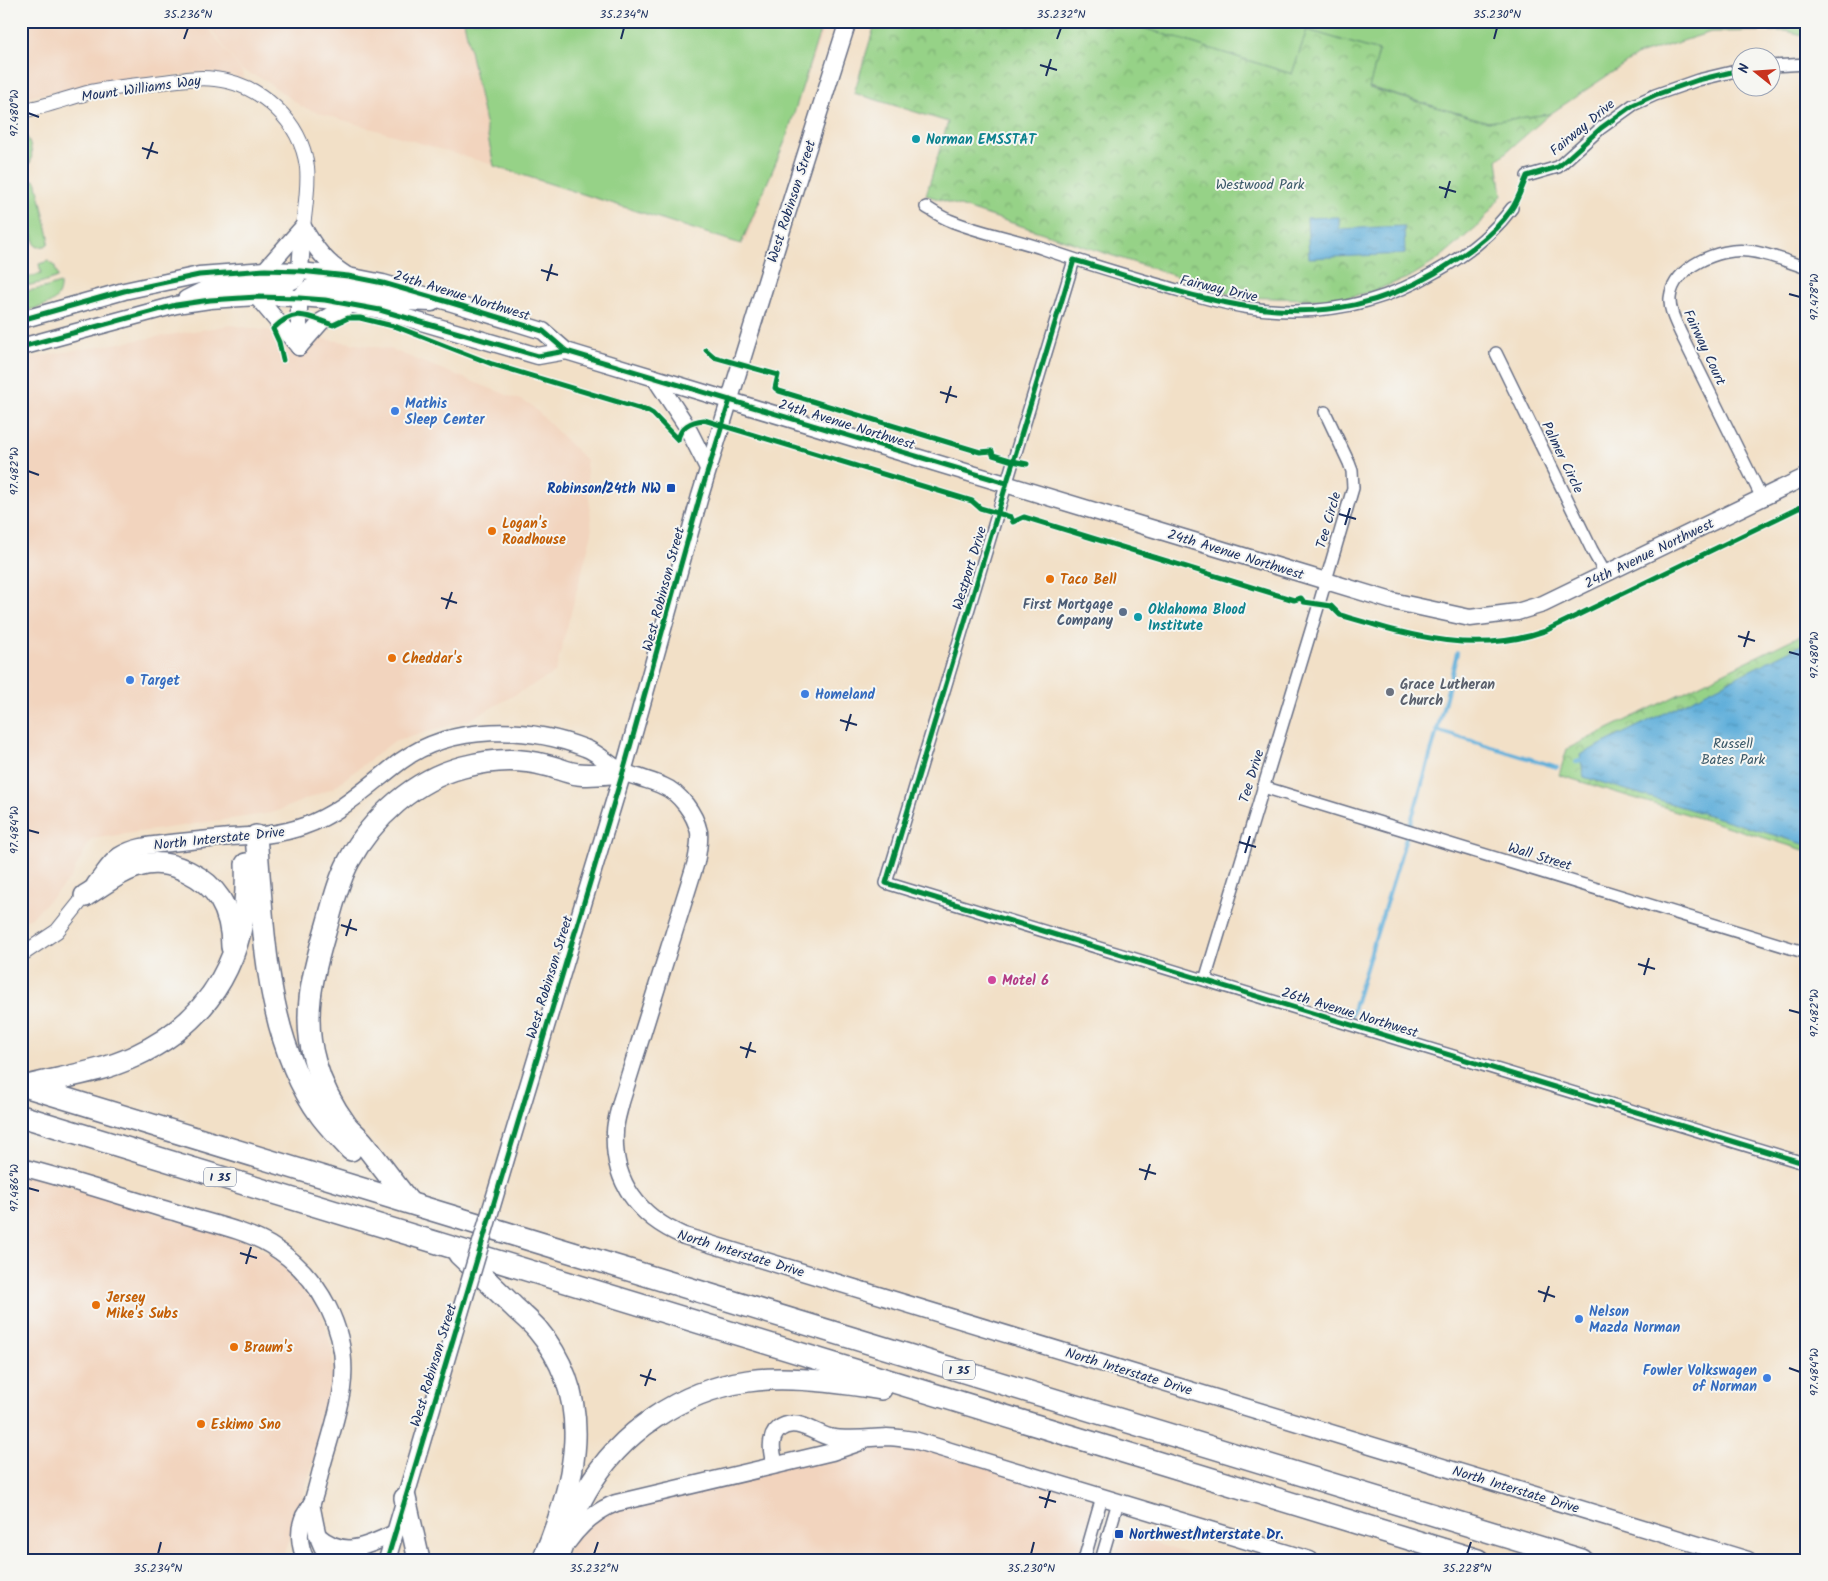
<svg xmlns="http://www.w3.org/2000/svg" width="1828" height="1581" font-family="Kalam,sans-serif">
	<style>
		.built { fill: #f2d4be }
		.green { fill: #96d287; stroke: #588072 }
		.park { fill: url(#park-crowns); stroke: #588072 }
		.water { fill: url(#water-ripples); stroke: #3e6f9c }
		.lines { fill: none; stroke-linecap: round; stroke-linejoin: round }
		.stream { stroke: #60afda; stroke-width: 4 }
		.minor-casing { stroke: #666d83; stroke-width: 14 }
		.tertiary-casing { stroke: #666d83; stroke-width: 16 }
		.secondary-casing { stroke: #666d83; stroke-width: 19 }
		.motorway-casing { stroke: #666d83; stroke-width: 24 }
		.minor { stroke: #fff; stroke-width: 11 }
		.tertiary { stroke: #fff; stroke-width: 14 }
		.secondary { stroke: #fff; stroke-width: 16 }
		.motorway { stroke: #fff; stroke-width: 21 }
		.secondary-bridge-casing { stroke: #666d83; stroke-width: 19; stroke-linecap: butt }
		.secondary-bridge { stroke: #fff; stroke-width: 16 }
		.cycleway-casing { stroke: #f6f6f2; stroke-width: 8 }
		.cycleway { stroke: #00873e; stroke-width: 5 }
		.ticks { fill: none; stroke: #1b2f5e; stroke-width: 2 }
		.culture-dot { fill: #0f9aa8; stroke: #f6f6f2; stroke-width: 2 }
		.shop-dot { fill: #3f7fe0; stroke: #f6f6f2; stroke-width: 2 }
		.transit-dot { fill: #1a4fb4; stroke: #f6f6f2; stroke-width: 2 }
		.food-dot { fill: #e8710a; stroke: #f6f6f2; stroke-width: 2 }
		.service-dot { fill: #5c6f8a; stroke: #f6f6f2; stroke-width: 2 }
		.worship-dot { fill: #6b7280; stroke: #f6f6f2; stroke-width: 2 }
		.hotel-dot { fill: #d1479c; stroke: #f6f6f2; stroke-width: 2 }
		.labels { text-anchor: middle; stroke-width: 4; stroke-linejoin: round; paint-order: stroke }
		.shield { fill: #f6f6f2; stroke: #5d6b8a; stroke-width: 1 }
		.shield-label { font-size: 12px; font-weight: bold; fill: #1b2f5e }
		.street-label { font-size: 14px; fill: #1b2f5e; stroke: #f6f6f2 }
		.culture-label { font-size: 14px; font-weight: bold; fill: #0d838f; stroke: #f6f6f2; text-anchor: start }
		.park-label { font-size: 14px; fill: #3a5868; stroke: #f6f6f2 }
		.shop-label { font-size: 14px; font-weight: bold; fill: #366cbe; stroke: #f6f6f2; text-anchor: start }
		.transit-label { font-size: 14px; font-weight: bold; fill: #164399; stroke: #f6f6f2; text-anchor: end }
		.food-label { font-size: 14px; font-weight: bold; fill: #c56008; stroke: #f6f6f2; text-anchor: start }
		.service-label { font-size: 14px; font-weight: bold; fill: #4e5e75; stroke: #f6f6f2; text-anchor: end }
		.worship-label { font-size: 14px; font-weight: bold; fill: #5b616d; stroke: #f6f6f2; text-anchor: start }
		.hotel-label { font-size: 14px; font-weight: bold; fill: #b23c85; stroke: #f6f6f2; text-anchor: start }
		.neatline { fill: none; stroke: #1b2f5e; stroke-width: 2 }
		.ticks-label { font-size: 12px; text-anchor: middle; fill: #1b2f5e }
	</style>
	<defs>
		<pattern id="park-crowns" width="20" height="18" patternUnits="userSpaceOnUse" patternTransform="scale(1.25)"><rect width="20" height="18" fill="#96d287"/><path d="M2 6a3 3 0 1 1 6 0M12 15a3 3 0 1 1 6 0" fill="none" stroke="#7aab72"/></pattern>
		<pattern id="water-ripples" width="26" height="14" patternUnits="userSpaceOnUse" patternTransform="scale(1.25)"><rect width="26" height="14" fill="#60afda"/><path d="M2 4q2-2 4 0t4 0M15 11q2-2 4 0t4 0" fill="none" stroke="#4e8fb4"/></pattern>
	</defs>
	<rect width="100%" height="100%" fill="#f6f6f2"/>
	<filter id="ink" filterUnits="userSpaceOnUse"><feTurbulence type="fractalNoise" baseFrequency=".02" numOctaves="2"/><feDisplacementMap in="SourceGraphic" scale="10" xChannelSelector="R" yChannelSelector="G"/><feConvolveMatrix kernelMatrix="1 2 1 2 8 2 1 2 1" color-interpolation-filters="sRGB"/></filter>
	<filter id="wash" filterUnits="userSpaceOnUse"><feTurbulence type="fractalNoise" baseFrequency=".0096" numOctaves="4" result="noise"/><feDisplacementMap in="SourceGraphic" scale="20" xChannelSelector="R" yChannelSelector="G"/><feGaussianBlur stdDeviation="1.12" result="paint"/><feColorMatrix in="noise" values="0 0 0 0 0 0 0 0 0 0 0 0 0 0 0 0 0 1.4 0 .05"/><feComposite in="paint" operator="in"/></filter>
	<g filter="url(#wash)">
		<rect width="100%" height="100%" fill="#f2e0c7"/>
		<g class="built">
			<path d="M21,21H203L242,72L243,78L207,72L135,79L21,98Z"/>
			<path d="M205,21H827L746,241L313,111L301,106L263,79L241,70Z"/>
			<path d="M231,325L390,349L530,404L586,460L592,533L555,673L469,720L393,742L333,788L272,813L91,839L69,880L32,917L21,921V359Z"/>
			<path d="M21,1173L248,1242L283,1263L312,1292L321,1310L332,1349L333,1380L329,1405L317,1451L282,1560H21Z"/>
			<path d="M895,1441L1095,1498L1081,1560H565L573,1540L610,1508L872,1443Z"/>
			<path d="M1124,1534L1209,1560H1112Z"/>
		</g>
		<g class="green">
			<path d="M464,21H823L786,139L741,244L494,166Z"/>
			<path d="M1121,21H1807V36L1786,31L1711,32L1638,55L1550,114L1488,122L1369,87L1379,51L1307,30L1292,74Z"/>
			<path d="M21,128C28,136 35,153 30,163L21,166Z"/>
			<path d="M29,179L36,181L37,184L49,237L48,244L45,246L38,247L35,245L22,184L26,180Z"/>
			<path d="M48,261L54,265L58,277L40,283L21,287V279L41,274L39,264Z"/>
			<path d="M60,283C62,306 39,307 21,312V292L44,288Z"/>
		</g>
		<g class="park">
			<path d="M876,21H1121L1292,74L1307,30L1379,51L1369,88L1488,122L1550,114L1497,160L1502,195L1480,224L1436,261L1410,277L1373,291L1338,300L1240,297L926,195L948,122L854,93Z"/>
			<path d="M1807,632V851L1559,775L1567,749Z"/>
		</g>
		<g class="water">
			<path d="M1339,217V229L1404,226L1405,254L1309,258L1307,218Z"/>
			<path d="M1807,642V845L1584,777L1580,755Z"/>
		</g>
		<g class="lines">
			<g class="stream">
				<path d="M1436,730L1557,767"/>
				<path d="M1576,762L1584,759"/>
				<path d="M1349,1024C1386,901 1427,778 1457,653"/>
			</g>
		</g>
	</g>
	<g filter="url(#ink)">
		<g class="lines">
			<defs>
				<g id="minor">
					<path d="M1770,66L1807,64"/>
					<path d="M1527,176L1558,167L1601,128L1633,105L1655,95L1698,80L1740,70"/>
					<path d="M926,207C934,212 941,217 949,220C979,233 1013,238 1044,249C1081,262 1118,273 1156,284C1185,292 1214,302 1244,307C1312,318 1378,306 1437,271C1466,255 1492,235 1512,208"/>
					<path d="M1074,260L886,883L1807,1164"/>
					<path d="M1496,353L1592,550L1605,573"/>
					<path d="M1762,498L1681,334C1676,323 1669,310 1670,298C1673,267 1720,247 1748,251C1768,253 1788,262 1807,268"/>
					<path d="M1263,787L1807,953"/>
					<path d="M1205,980L1319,604L1353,488L1352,471L1349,463L1325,412"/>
					<path d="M1084,1560L1102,1497"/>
					<path d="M1101,1560L1118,1502"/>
				</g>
				<g id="tertiary">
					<path d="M21,111C44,107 65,99 87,93C109,88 132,86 155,83C175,81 195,76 215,79C260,84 301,121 307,167C309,186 305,208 303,227"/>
					<path d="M21,955L57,931L85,896"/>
				</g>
				<g id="secondary">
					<path d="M303,227C316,249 324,261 346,275"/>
					<path d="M265,270L303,227"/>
					<path d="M257,297L299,347"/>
					<path d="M186,299L210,287L288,283L296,279L300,271L303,227"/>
					<path d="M21,320L124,291L199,275L265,270L300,271L348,276L383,283L452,303L543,331L566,351L1392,601L1470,618L1517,612L1543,604L1807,476"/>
					<path d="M21,347L176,305L210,300L257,297L299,298L325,300L380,310L538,356L566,351"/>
					<path d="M299,347V298L309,288L324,286L402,302L432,303"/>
					<path d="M299,347L322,321L351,304"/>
					<path d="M655,378L686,425L708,468"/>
					<path d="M95,884C102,876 110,862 119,856C134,846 153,845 170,843C190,841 210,839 230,837C255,836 280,835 304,826C342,813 370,784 401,761C452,724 529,726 585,748C599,753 610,766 623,772C628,774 633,776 638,777C646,780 655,782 663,786C680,793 695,814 699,832C700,842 698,852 696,862L621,1102C619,1111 615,1122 615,1132C612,1182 639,1217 684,1236L1748,1560"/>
					<path d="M511,1142L623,772L700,496L785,220L848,21"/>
					<path d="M21,1167C73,1180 123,1197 174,1212C204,1222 243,1229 270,1245C320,1275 350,1331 342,1389C338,1413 331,1436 324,1459C320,1473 317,1488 312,1503C310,1507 307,1511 304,1516C298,1530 299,1546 306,1560"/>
					<path d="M775,1465C772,1454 768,1438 779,1429C795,1416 814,1433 829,1437C848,1441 868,1438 887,1437C896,1437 905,1439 914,1440L1310,1560"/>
					<path d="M311,1504C316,1524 316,1545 332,1560"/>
					<path d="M317,1535C345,1559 366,1546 395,1533"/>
					<path d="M568,1542C581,1524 595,1511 616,1503L832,1452L861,1442"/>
					<path d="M387,1560L452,1340"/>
				</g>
				<g id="motorway">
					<path d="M256,836C264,927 264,1038 321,1116C330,1128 341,1139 351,1150"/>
					<path d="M85,896C104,884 124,868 147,864C173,860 206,877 220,899C229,914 232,930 232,947"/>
					<path d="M21,1085L1582,1560"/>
					<path d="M27,1086C62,1077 101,1072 133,1057C214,1020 250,951 246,864"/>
					<path d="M21,1116L1478,1560"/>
					<path d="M409,1202C394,1183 380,1164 365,1145C360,1138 353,1133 347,1126C333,1107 321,1084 315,1062C302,1017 312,976 325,932C332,909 337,883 349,861C373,817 414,780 463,767C489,760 519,758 545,765C556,767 567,773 578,774C592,776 608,773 623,772"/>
					<path d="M459,1254C477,1271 495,1288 512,1305C520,1313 529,1320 537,1329C597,1400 576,1482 543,1560"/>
					<path d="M405,1498L419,1560"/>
					<path d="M559,1554C567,1532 574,1511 586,1491C620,1432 681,1391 748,1381C789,1375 840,1382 881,1389"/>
				</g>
			</defs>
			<use href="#minor" class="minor-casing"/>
			<use href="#tertiary" class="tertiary-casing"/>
			<use href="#secondary" class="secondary-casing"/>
			<use href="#motorway" class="motorway-casing"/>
			<use href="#minor" class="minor"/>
			<use href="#tertiary" class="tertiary"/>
			<use href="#secondary" class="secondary"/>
			<use href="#motorway" class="motorway"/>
			<defs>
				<path id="secondary-bridge" d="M452,1340L511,1142"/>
			</defs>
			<use href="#secondary-bridge" class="secondary-bridge-casing"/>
			<use href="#secondary-bridge" class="secondary-bridge"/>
			<defs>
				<g id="cycleway">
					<path d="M1740,70L1698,80L1655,95L1633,105L1601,128L1558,167L1527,176C1522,187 1518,200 1511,210C1492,237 1463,256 1435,273C1310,346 1201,297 1074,260L886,883L1807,1164"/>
					<path d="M21,320L124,291L199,275L265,270L300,271L348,276L383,283L452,303L543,331L566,351L1006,483"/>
					<path d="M21,347L176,305L210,300L257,297L299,298L325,300L380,310L538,356L566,351"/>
					<path d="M706,350L714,357L778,375L775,388L779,391L980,452L992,451L993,455L1013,461L1027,464"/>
					<path d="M283,360L279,342L273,329C295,307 307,316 333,325L348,318H360L397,327L492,364L648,411L653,414L678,440C680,427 691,421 704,420L972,501L980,508L1011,517L1013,522L1024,517L1294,600L1301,598L1304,602L1331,606L1340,615C1409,635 1474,656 1545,631L1807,504"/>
					<path d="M387,1560L623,772L700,496L730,400"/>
				</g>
			</defs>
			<use href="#cycleway" class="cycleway-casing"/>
			<use href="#cycleway" class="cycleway"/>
		</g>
	</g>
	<path class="ticks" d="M184,39L188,28M621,39L624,28M1057,39L1061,28M1494,39L1497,28M1040,65L1057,70M1046,76L1051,59M28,113L39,117M142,148L158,153M147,159L153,142M1439,187L1456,192M1445,198L1450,181M541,270L558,275M547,281L552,264M1789,294L1800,297M940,392L957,397M946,403L951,386M28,471L39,475M1339,514L1356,519M1345,525L1350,508M441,598L457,603M446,609L452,592M1738,636L1755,641M1744,647L1749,631M1789,652L1800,655M840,720L857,725M846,731L851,714M28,830L39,833M1239,842L1256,847M1245,853L1250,836M341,925L357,930M346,936L351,919M1638,964L1655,969M1644,975L1649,958M1789,1010L1800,1013M740,1047L756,1052M746,1058L751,1042M1139,1169L1156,1174M1145,1180L1150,1164M28,1188L39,1191M240,1253L257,1258M246,1264L251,1247M1538,1291L1555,1297M1544,1302L1549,1286M1789,1368L1800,1372M640,1375L656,1380M645,1386L651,1369M1039,1497L1056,1502M1045,1508L1050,1491M158,1554L161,1542M594,1554L598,1542M1031,1554L1034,1542M1467,1554L1471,1542"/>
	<g class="culture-dot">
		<circle cx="916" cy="139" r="5"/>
		<circle cx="1138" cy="617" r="5"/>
	</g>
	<g class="shop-dot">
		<circle cx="395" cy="411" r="5"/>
		<circle cx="130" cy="680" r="5"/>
		<circle cx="805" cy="694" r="5"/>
		<circle cx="1579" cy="1319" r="5"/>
		<circle cx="1767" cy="1378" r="5"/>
	</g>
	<g class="transit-dot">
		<rect x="666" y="483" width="10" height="10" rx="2.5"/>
		<rect x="1114" y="1529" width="10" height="10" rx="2.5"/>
	</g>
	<g class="food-dot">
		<circle cx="492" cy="531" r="5"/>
		<circle cx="1050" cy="579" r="5"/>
		<circle cx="392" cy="658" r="5"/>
		<circle cx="96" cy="1305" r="5"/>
		<circle cx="234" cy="1347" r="5"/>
		<circle cx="201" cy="1424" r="5"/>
	</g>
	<circle class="service-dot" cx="1123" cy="612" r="5"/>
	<circle class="worship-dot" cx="1390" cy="692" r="5"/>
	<circle class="hotel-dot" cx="992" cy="980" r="5"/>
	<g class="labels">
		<g class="shield">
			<rect x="204" y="1167.5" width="32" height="19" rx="4"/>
			<rect x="943" y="1360.5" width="32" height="19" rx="4"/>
		</g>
		<g class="shield-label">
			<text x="220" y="1181">I 35</text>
			<text x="959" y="1374">I 35</text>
		</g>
		<g class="street-label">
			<text transform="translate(141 88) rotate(-8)" y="5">Mount Williams Way</text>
			<text transform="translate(1582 127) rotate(-40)" y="5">Fairway Drive</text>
			<text transform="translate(791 201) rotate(-72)" y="5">West Robinson Street</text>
			<text transform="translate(1219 288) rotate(13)" y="5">Fairway Drive</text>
			<text transform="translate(462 295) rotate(17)" y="5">24th Avenue Northwest</text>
			<text transform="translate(1705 347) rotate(65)" y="5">Fairway Court</text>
			<text transform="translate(847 424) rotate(17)" y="5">24th Avenue Northwest</text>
			<text transform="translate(1563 457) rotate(64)" y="5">Palmer Circle</text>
			<text transform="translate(1328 520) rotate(-74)" y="5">Tee Circle</text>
			<text transform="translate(1649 553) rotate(-26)" y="5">24th Avenue Northwest</text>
			<text transform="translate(1236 554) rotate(17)" y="5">24th Avenue Northwest</text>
			<text transform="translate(969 568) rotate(-73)" y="5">Westport Drive</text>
			<text transform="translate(663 589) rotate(-75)" y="5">West Robinson Street</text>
			<text transform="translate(1251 776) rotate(-73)" y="5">Tee Drive</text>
			<text transform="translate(219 838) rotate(-6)" y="5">North Interstate Drive</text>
			<text transform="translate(1540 856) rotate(17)" y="5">Wall Street</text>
			<text transform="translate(549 977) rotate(-73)" y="5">West Robinson Street</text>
			<text transform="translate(1350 1012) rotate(17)" y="5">26th Avenue Northwest</text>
			<text transform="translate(741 1253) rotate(17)" y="5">North Interstate Drive</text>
			<text transform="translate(433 1365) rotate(-73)" y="5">West Robinson Street</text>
			<text transform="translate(1129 1371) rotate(17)" y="5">North Interstate Drive</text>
			<text transform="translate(1516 1489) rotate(17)" y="5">North Interstate Drive</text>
		</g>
		<g class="culture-label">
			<text x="926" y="144">Norman EMSSTAT</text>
			<text x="1148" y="614">Oklahoma Blood<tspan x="1148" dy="16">Institute</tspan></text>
		</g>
		<g class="park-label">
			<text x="1260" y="189">Westwood Park</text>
			<text x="1733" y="748">Russell<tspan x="1733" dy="16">Bates Park</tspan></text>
		</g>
		<g class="shop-label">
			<text x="405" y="408">Mathis<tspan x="405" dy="16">Sleep Center</tspan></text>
			<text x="140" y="685">Target</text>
			<text x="815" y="699">Homeland</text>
			<text x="1589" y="1316">Nelson<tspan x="1589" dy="16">Mazda Norman</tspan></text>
			<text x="1757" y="1375" text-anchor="end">Fowler Volkswagen<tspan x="1757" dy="16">of Norman</tspan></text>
		</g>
		<g class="transit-label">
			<text x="661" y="493">Robinson/24th NW</text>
			<text x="1129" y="1539" text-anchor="start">Northwest/Interstate Dr.</text>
		</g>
		<g class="food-label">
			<text x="502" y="528">Logan's<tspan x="502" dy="16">Roadhouse</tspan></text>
			<text x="1060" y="584">Taco Bell</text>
			<text x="402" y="663">Cheddar's</text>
			<text x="106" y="1302">Jersey<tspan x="106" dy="16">Mike's Subs</tspan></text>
			<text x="244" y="1352">Braum's</text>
			<text x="211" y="1429">Eskimo Sno</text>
		</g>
		<g class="service-label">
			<text x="1113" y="609">First Mortgage<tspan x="1113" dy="16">Company</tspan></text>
		</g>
		<g class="worship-label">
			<text x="1400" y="689">Grace Lutheran<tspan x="1400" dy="16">Church</tspan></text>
		</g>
		<g class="hotel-label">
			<text x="1002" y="985">Motel 6</text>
		</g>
	</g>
	<rect width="1828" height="1581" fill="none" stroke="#f6f6f2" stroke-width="55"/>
	<g transform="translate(1756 72) rotate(287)"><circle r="24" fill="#f6f6f2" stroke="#9ea6b7"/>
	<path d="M0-4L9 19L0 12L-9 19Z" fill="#c8321e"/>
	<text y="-8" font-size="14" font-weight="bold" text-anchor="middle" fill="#1b2f5e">N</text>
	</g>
	<rect x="28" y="28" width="1772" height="1526" class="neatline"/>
	<g class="ticks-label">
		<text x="188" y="18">35.236°N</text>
		<text x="624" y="18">35.234°N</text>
		<text x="1061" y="18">35.232°N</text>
		<text x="1497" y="18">35.230°N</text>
		<text transform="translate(14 113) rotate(-90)" y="4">97.480°W</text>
		<text transform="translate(1814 297) rotate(-90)" y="4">97.478°W</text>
		<text transform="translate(14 471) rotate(-90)" y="4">97.482°W</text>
		<text transform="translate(1814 655) rotate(-90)" y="4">97.480°W</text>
		<text transform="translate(14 830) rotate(-90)" y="4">97.484°W</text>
		<text transform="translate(1814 1013) rotate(-90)" y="4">97.482°W</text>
		<text transform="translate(14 1188) rotate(-90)" y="4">97.486°W</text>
		<text transform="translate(1814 1372) rotate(-90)" y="4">97.484°W</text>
		<text x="158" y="1572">35.234°N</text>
		<text x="594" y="1572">35.232°N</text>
		<text x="1031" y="1572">35.230°N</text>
		<text x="1467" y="1572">35.228°N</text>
	</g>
</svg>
